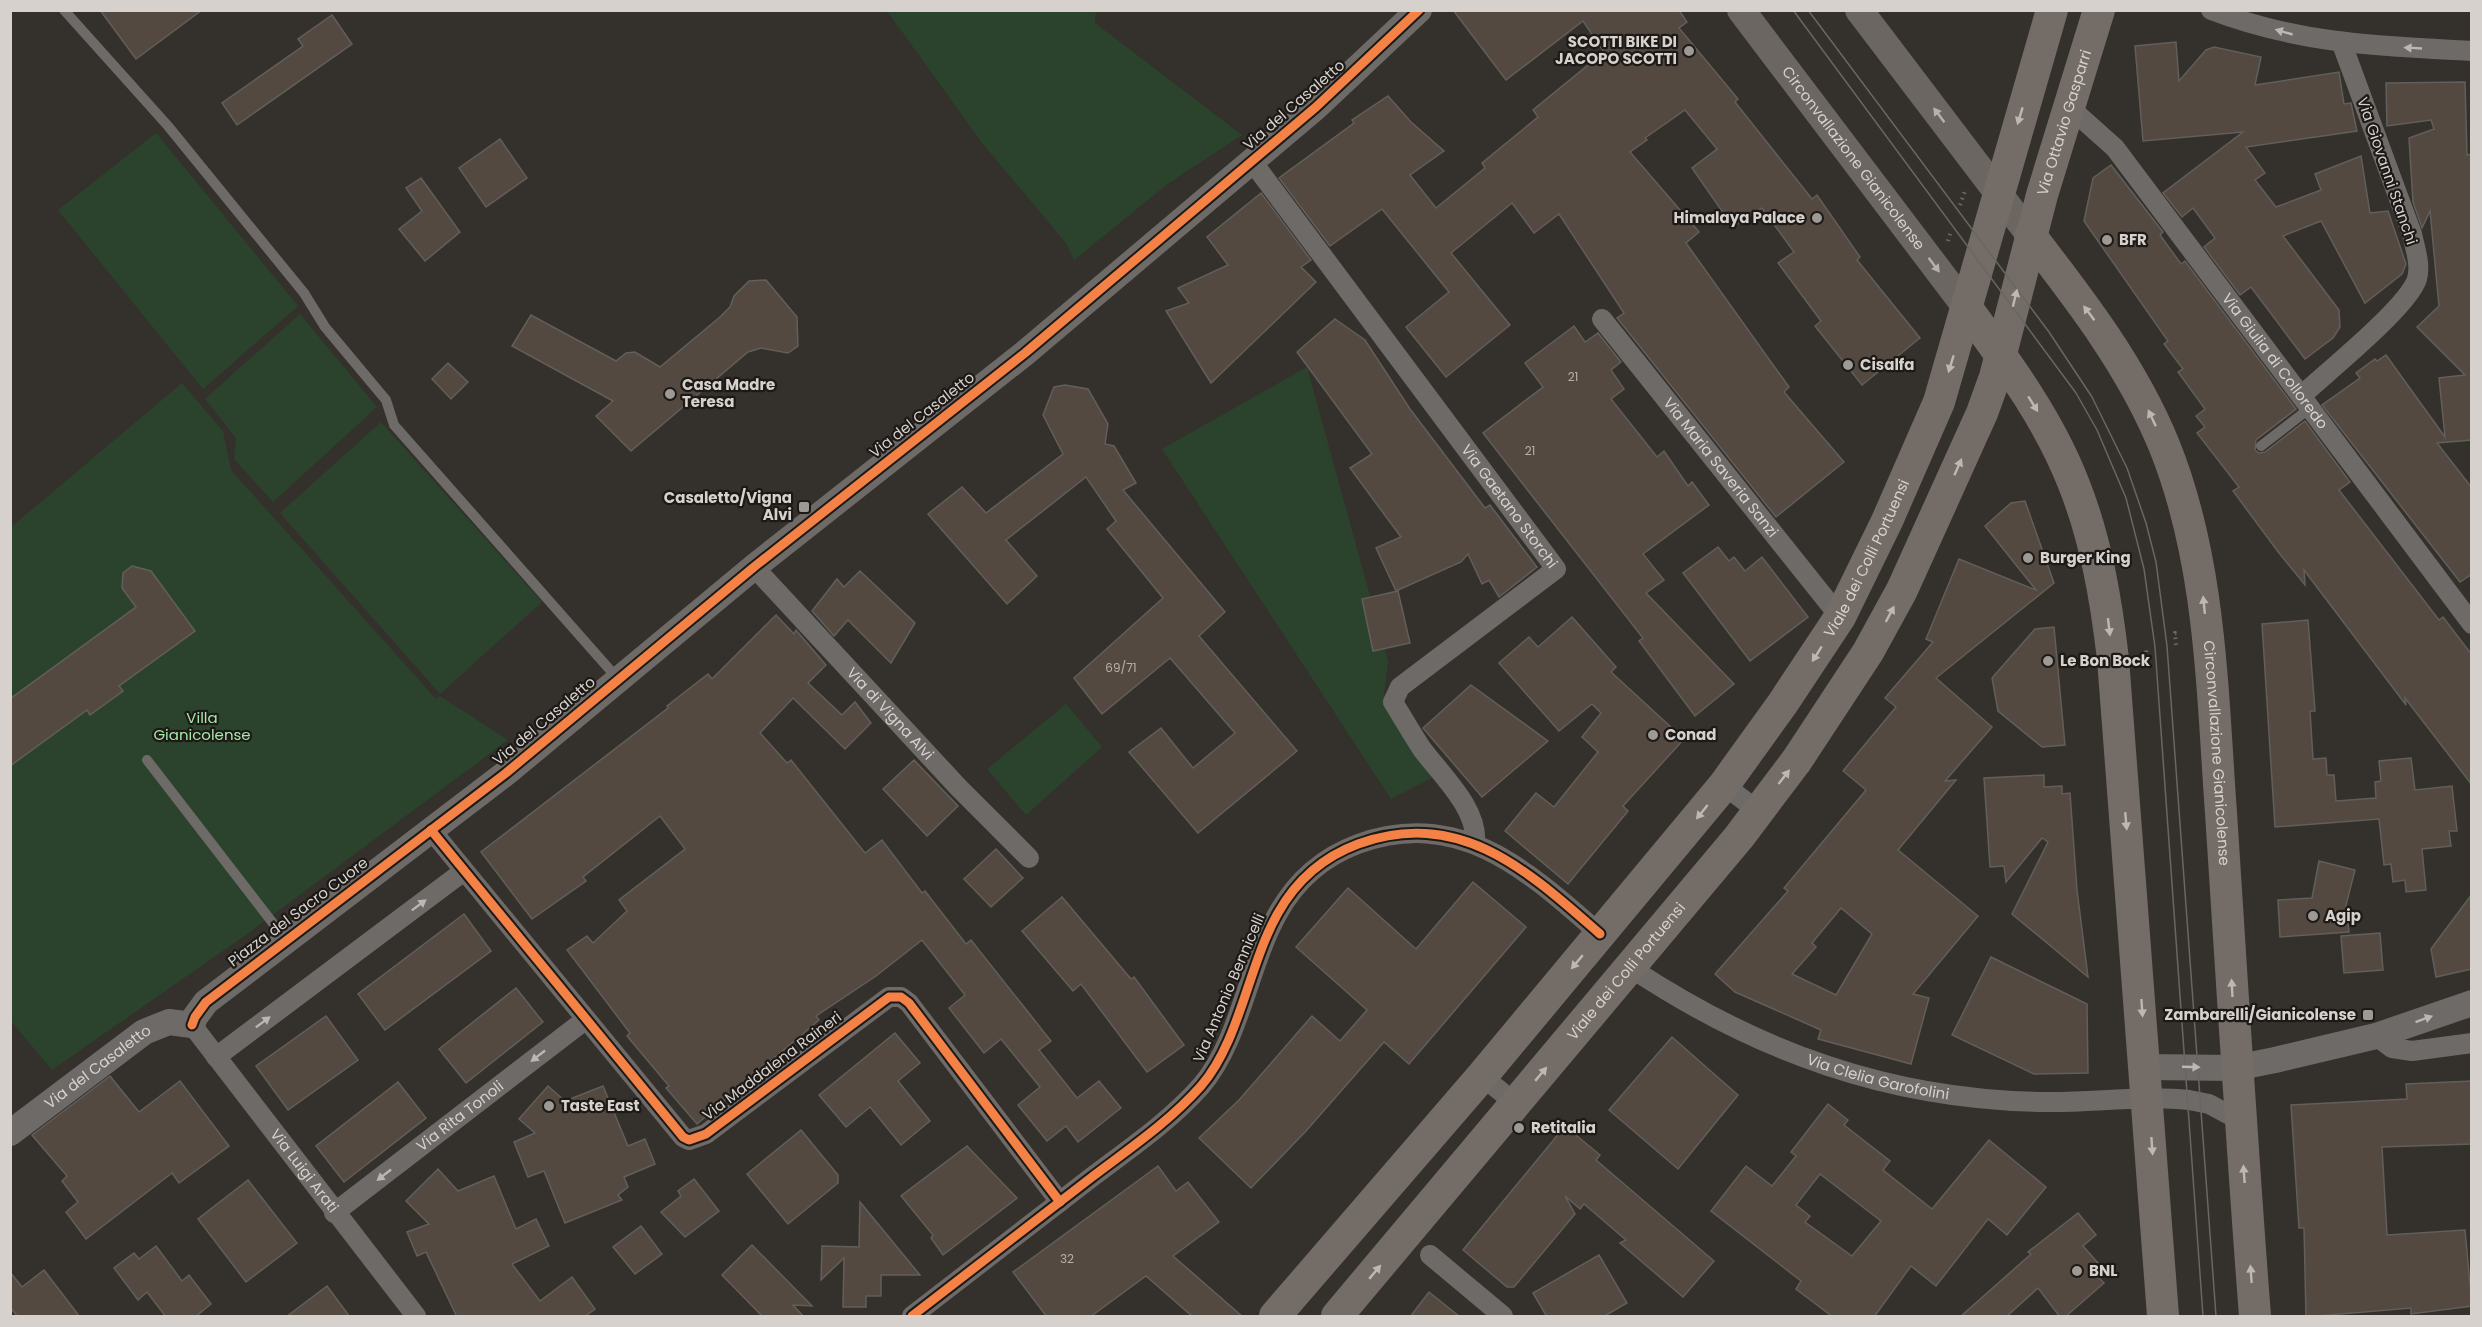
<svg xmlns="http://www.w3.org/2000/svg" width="2482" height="1327" font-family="Poppins,sans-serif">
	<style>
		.green { fill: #2b432c }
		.building { fill: #544940; stroke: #615e5b; stroke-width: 1.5; fill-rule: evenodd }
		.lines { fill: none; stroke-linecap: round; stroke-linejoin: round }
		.path { stroke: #6e6b68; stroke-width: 4; stroke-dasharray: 1.5 4.5; stroke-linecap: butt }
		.service { stroke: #6d6a68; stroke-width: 10 }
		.minor { stroke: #6d6a68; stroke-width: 20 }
		.tertiary { stroke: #6d6a68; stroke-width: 26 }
		.secondary { stroke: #6b6662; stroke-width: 28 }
		.primary { stroke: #736c67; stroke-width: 32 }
		.tram { stroke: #696663; stroke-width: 1.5 }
		.cycleway-casing { stroke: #1c1916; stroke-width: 13 }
		.cycleway { stroke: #f48246; stroke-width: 9 }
		.oneway { fill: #bcb7b4 }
		.oneway2 { fill: #b6b1ad }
		.oneway3 { fill: #bdb8b4 }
		.poi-dot { fill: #9d9995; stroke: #1c1916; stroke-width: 2 }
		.labels { text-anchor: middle; stroke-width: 4.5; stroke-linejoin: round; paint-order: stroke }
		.number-label { font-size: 12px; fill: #b6afaa }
		.poi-label { font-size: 15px; font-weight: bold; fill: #d6d1cd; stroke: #1c1916; text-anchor: start }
		.street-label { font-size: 15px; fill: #d6d1cd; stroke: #1c1916 }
		.park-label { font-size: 15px; fill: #a4e9a7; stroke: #1c1916 }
	</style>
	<rect width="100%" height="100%" fill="#34302c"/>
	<g class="green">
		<path d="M887,11H1096L1095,23L1242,135L1169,183L1074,260L1066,243L982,143Z"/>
		<path d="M156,133L298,306L203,389L58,210Z"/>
		<path d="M300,314L377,407L273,502L234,459L236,438L205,399Z"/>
		<path d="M1307,367L1388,661L1384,693L1432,778L1391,799L1162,449Z"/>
		<path d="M182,383L223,431L231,470L436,699L440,696L508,740L250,932L52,1070L11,1021L10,528Z"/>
		<path d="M381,422L542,602L440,694L280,513Z"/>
		<path d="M1066,704L1102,747L1026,815L987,769Z"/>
	</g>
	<g class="building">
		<path d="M100,10H202L136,59Z"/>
		<path d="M1453,10H1679L1687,22L1679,28L1738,99L1735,102L1812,199L1817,195L1860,257L1857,260L1920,338L1862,385L1815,326L1821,321L1778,263L1794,252L1762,208L1733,227L1692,168L1717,149L1685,110L1645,138L1647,140L1630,152L1699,232L1686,243L1789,387L1784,392L1844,462L1776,517L1617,318L1624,313L1559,214L1534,233L1512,203L1451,253L1510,325L1446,377L1406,327L1449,292L1382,209L1330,246L1279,178L1354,123L1352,120L1388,96L1411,122L1444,151L1410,175L1436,208L1485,168L1482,163L1538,117L1533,110L1604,52L1583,21L1506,80Z"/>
		<path d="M332,15L352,44L237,125L222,103L303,46L298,39Z"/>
		<path d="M2176,42L2179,81L2206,50L2214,47L2261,57L2255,85L2339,72L2344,104L2351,103L2357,131L2246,147L2265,173L2255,180L2276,207L2321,190L2315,174L2361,156L2370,213L2388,211L2406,264L2402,274L2365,303L2321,221L2283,236L2339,310L2340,327L2333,338L2305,359L2251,287L2240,295L2204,247L2215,238L2193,208L2182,217L2163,193L2243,132L2143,141L2135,46Z"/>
		<path d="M2465,82L2467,155L2472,154V440L2437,443L2472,488V574L2460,582L2322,405L2360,378L2356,373L2375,359L2377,361L2386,355L2445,437L2439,378L2465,375L2417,327L2439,306L2430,211L2422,228L2413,202L2409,138L2434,129L2431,120L2387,126L2386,83Z"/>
		<path d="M500,139L527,178L486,207L459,168Z"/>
		<path d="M2111,165L2163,232L2160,235L2181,264L2185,261L2296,409L2256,440L2255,450L2259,453L2265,452L2305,421L2350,482L2339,490L2439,620L2443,617L2472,655V785L2405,698L2406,705L2304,570L2305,585L2279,553L2233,491L2239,487L2197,433L2205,427L2196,416L2205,409L2178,372L2183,369L2164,344L2168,341L2084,221L2093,178Z"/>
		<path d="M421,178L460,232L425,261L399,229L422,211L406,188Z"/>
		<path d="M1261,193L1311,260L1301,267L1316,282L1211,383L1166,311L1189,303L1178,288L1228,265L1207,237Z"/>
		<path d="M766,280L797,317L798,346L788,353L761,348L748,352L631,451L596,416L613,401L512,346L531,315L616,361L626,353L635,352L660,367L720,317L730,307L734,296L749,281Z"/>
		<path d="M1335,319L1365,340L1410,409L1485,508L1490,505L1537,567L1499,597L1489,580L1482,584L1468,554L1461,562L1396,591L1376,548L1401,537L1350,468L1372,454L1297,352Z"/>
		<path d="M1574,326L1585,342L1598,333L1621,362L1611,370L1624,389L1611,399L1657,457L1664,451L1688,486L1692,482L1709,505L1643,554L1664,580L1646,593L1734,684L1695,716L1639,641L1643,638L1483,433L1543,387L1525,363Z"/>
		<path d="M448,363L468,382L451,399L432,379Z"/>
		<path d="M1065,385L1088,389L1108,424L1105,444L1114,446L1136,483L1123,490L1225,612L1199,636L1297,751L1198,833L1129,752L1161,728L1193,768L1235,733L1170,658L1102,714L1074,678L1163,598L1107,529L1116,521L1086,477L1006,540L1037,576L1007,604L928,514L962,487L986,513L1063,454L1043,415L1054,387Z"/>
		<path d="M2025,501L2054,583L1936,678L1992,727L1945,781L1956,780L1898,850L1978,916L1913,994L1929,998L1911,1064L1818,1039L1821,1030L1735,992L1715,974L1788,891L1784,888L1866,790L1843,771L1896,707L1885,698L1933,642L1926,639L1959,559L2036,590L1985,526L2011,503ZM1841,908L1872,934L1836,995L1792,974L1816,947L1812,943Z"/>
		<path d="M1718,547L1729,561L1734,557L1745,571L1762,557L1808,617L1750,661L1683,573Z"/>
		<path d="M132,566L151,571L195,631L119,686L123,691L90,715L87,710L10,766V699L136,607L122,588L123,573Z"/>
		<path d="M860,571L915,623L891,663L848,620L834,636L812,611L837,579L844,587Z"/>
		<path d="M1398,591L1410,643L1373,651L1362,599Z"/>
		<path d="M776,615L794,634L796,630L826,665L808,683L842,715L855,702L871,723L845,749L793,698L760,733L787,763L791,760L865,853L882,840L922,893L925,891L966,944L971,940L1051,1041L1039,1050L1077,1098L1099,1081L1121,1108L1078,1142L1066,1126L1047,1141L1018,1105L1040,1087L1001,1039L984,1053L949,1008L965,995L922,940L876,976L816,1016L819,1020L697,1124L666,1088L669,1086L627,1036L630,1033L567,950L587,936L593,943L627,911L619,900L685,849L660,816L583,877L586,881L532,919L481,852L668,708L667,706L708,674L712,679Z"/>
		<path d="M1572,617L1616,667L1611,672L1684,739L1623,806L1628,811L1568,884L1505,831L1536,793L1554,807L1598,752L1582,737L1601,713L1592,704L1559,731L1499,663L1529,637L1538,647Z"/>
		<path d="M2308,620L2315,711H2310L2313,759L2326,758L2327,775H2334L2336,801L2376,798L2375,782L2381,781L2379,761L2411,758L2415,790L2452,786L2457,831H2449L2451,846L2422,849L2426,890L2406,892L2405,880L2393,882L2391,864L2384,865L2379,819L2275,827L2262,624Z"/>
		<path d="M2054,627L2065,745L2042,747L1998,711L1992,678L2035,629Z"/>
		<path d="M1471,685L1548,741L1482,797L1423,728Z"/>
		<path d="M914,760L958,806L927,836L883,789Z"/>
		<path d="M2044,775V787L2062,786V794L2070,793L2077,890L2088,977L2012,914L2048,842L2042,838L2006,882L2004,866L1990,867L1984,778Z"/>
		<path d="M996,849L1023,878L991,907L964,879Z"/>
		<path d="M2319,861L2355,870L2346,905L2349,932L2280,937L2278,900L2312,898Z"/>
		<path d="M1473,882L1526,927L1409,1064L1384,1042L1306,1131L1251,1188L1199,1138L1239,1100L1312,1016L1340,1041L1367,1010L1296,947L1348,888L1416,949Z"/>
		<path d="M2472,894V969L2436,977L2431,949Z"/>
		<path d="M1062,897L1131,979L1134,977L1184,1045L1147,1072L1081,984L1073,991L1022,931Z"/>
		<path d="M464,914L491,951L385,1030L358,994Z"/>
		<path d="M2380,933L2383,970L2344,973L2341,936Z"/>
		<path d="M1991,957L2087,1004L2088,1073L2034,1074L1952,1035Z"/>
		<path d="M516,988L543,1022L466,1083L439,1049Z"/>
		<path d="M326,1016L358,1060L288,1110L256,1066Z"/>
		<path d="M895,1033L920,1063L898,1081L930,1121L901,1145L870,1107L846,1127L819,1095Z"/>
		<path d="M1672,1037L1738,1095L1678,1169L1609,1110Z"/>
		<path d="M110,1076L139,1112L180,1081L229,1146L179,1183L172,1173L86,1239L66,1212L78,1202L62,1181L67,1176L32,1135Z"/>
		<path d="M2472,1081V1144L2382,1147L2387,1235L2465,1230L2472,1306L2411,1314V1308L2306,1317L2304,1228H2299L2291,1105L2407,1099L2406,1084Z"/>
		<path d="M398,1082L426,1118L344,1182L316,1146Z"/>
		<path d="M548,1086L565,1101L603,1086L628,1146L645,1139L655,1164L624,1177L628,1187L618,1195L622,1200L565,1223L544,1171L528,1177L514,1142L535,1133L519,1119Z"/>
		<path d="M1828,1104L1848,1120L1844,1125L1890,1161L1883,1170L1932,1209L1989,1140L2046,1187L2007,1235L1988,1219L1936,1286L1911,1266L1874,1317H1833L1796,1289L1801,1281L1711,1211L1746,1166L1772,1186L1796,1156L1791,1152ZM1820,1174L1881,1221L1852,1256L1805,1222L1810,1216L1796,1205Z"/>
		<path d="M1565,1126L1600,1155L1596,1160L1714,1261L1683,1297L1620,1243L1626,1240L1584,1204L1580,1209L1565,1196L1575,1214L1514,1287H1507L1463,1250Z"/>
		<path d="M801,1130L838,1175V1183L788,1224L747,1174Z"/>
		<path d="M967,1146L1017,1198L943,1255L931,1238L933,1235L901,1196Z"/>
		<path d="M1158,1166L1176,1191L1188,1182L1219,1222L1173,1256L1243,1317H1193L1146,1276L1090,1317H1047L1013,1272Z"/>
		<path d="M438,1169L458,1191L494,1176L516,1229L536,1219L549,1246L512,1264L540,1301L572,1277L595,1309L584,1317H457L426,1252L417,1256L407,1232L429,1224L406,1201Z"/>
		<path d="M694,1179L719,1211L685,1237L661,1212L681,1196L678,1191Z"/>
		<path d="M248,1180L297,1243L246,1282L198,1219Z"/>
		<path d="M860,1202L920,1275H881V1296H866V1307H843L844,1258L821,1280L822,1246L859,1247Z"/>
		<path d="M2078,1213L2096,1235L2083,1246L2098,1263L2092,1270L2104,1283L2065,1317H2060L2038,1288L2006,1317H1960L2031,1254L2028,1252Z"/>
		<path d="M641,1226L662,1254L635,1274L613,1247Z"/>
		<path d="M752,1245L812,1306L793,1305L804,1317H763L722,1275Z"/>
		<path d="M156,1246L182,1281L189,1275L211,1304L195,1317H166L147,1292L138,1300L114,1268L134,1253L139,1259Z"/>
		<path d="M1599,1255L1627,1303L1603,1317H1547L1533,1293Z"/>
		<path d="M44,1270L80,1317H18L10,1307V1272L22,1287Z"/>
		<path d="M327,1286L350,1317H286Z"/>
		<path d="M1429,1292L1460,1317H1410Z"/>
	</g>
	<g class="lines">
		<g class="path">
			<path d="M1960,205L1965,191"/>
			<path d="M1948,241L1951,231"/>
			<path d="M2176,645L2175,633H2181"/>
			<path d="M2140,657H2147L2146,648"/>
		</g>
		<g class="service">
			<path d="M64,10L168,126L304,293L325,327L386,400L394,425L618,679"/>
			<path d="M2261,446L2310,408"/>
			<path d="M147,760L286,940"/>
		</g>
		<g class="minor">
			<path d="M2211,10C2300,44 2379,46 2472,51"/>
			<path id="s1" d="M2069,107L2115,148L2472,624"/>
			<path id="s2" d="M1257,168L1556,569L1400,687L1393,702C1403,718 1412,734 1422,749C1441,775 1479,809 1475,844"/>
			<path id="s3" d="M1602,319L1840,617"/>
			<path d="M2301,396C2326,373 2408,307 2417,279C2421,265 2415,248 2412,234L2342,44"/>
			<path id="s4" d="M754,567L959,788L1029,858"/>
			<path d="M1724,785L1758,811"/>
			<path d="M431,830L683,1137L689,1140L706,1134L889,997H901L909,1003L1060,1202"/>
			<path id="s5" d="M1631,968C1758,1052 1890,1100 2044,1102C2092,1103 2141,1095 2189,1100L2209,1104L2239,1120"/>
			<path id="s6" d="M192,1025L416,1316"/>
			<path d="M2376,1036L2392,1048L2412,1051L2472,1043"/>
			<path d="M216,1057L464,871"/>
			<path d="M1482,1076L1516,1104"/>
			<path id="s7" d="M334,1213L585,1020"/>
			<path d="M1430,1255L1503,1316"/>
			<path d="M912,1316C972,1270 1032,1224 1092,1177C1129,1149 1169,1122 1201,1086C1240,1041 1248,966 1278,913C1296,881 1323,857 1358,844C1460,807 1528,871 1600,934"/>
		</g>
		<g class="tertiary">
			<path d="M2146,1067L2235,1068L2275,1060L2376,1036L2472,1003"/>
			<path id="s8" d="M10,1133L144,1032L169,1022L192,1025L195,1017L206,1002L506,773L754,567L1025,353L1316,107L1419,10"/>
		</g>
		<g class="secondary">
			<path id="s9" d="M1741,10L1966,307"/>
			<path d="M1859,10L2030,235"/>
		</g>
		<g class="primary">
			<path id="s10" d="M2030,235C2081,301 2132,367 2164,445C2211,561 2212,689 2221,813C2232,981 2242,1149 2255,1316"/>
			<path d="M1966,307C2006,362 2048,418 2073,482C2096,539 2106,599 2113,659L2163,1316"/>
			<path id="s11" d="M1275,1316L1482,1076L1724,785L1783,703L1840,617L1887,521L1939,402L2052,10"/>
			<path id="s12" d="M1337,1316L1739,837L1797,760L1868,652L1902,590L1982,413L1995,377L2042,195L2099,10"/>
		</g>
		<g class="tram">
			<path d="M1793,10L2076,393L2097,430L2126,498L2144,569L2155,647L2203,1316"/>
			<path d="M1808,10L2049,332L2092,397L2127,468L2146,523L2156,562L2167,646L2216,1316"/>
		</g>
		<defs>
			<g id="cycleway">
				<path d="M431,830L683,1137L689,1140L706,1134L889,997H901L909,1003L1060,1202"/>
				<path d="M192,1025L195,1017L206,1002L506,773L754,567L1025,353L1316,107L1419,10"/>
				<path d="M912,1316C972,1270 1032,1224 1092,1177C1129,1149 1169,1122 1201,1086C1240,1041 1248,966 1278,913C1296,881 1323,857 1358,844C1460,807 1528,871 1600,934"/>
			</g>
		</defs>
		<use href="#cycleway" class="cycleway-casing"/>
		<use href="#cycleway" class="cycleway"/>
	</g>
	<defs><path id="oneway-solid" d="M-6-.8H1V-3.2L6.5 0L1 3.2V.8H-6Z" transform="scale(1.5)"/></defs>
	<g class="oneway">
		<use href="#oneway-solid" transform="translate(2284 32) rotate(-164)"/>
		<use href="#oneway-solid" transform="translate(2413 48) rotate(-177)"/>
		<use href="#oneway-solid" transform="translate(419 905) rotate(-37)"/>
		<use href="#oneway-solid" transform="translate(2424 1019) rotate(-20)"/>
		<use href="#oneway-solid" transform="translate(263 1022) rotate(-37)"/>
		<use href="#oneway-solid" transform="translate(538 1056) rotate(142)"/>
		<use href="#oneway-solid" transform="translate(2191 1067) rotate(2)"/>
		<use href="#oneway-solid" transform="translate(384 1175) rotate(142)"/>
	</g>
	<g class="oneway2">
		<use href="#oneway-solid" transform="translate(1939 115) rotate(-127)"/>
		<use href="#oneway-solid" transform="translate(1934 265) rotate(53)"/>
	</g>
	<g class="oneway3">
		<use href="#oneway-solid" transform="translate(2020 116) rotate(107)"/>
		<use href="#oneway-solid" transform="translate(2015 298) rotate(-76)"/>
		<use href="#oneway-solid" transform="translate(2089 313) rotate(-127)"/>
		<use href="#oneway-solid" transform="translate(1951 364) rotate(107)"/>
		<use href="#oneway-solid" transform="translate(2033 404) rotate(58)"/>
		<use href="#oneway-solid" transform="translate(2152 418) rotate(-115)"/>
		<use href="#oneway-solid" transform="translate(1958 467) rotate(-66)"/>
		<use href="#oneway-solid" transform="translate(2204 605) rotate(-96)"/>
		<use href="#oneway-solid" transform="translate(1890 614) rotate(-62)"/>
		<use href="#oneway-solid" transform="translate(2109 627) rotate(83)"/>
		<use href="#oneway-solid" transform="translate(1817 654) rotate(122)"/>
		<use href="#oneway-solid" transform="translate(1784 777) rotate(-52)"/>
		<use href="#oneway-solid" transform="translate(1702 812) rotate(129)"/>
		<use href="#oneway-solid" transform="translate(2126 821) rotate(85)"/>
		<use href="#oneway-solid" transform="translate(1577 962) rotate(130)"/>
		<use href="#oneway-solid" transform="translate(2232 988) rotate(-93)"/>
		<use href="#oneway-solid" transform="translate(2142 1008) rotate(86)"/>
		<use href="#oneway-solid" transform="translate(1541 1074) rotate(-50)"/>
		<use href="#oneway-solid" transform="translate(2152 1146) rotate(86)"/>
		<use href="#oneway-solid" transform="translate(2244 1174) rotate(-94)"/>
		<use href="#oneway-solid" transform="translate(1375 1272) rotate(-50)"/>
		<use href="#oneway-solid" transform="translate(2251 1274) rotate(-94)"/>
	</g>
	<g class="poi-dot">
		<circle cx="1689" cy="51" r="6"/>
		<circle cx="1817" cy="218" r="6"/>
		<circle cx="2107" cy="240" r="6"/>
		<circle cx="1848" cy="365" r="6"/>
		<circle cx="670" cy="394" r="6"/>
		<rect x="798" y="501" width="12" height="12" rx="3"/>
		<circle cx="2028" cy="558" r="6"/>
		<circle cx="2048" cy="661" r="6"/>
		<circle cx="1653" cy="735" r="6"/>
		<circle cx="2313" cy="916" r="6"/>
		<rect x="2362" y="1009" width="12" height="12" rx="3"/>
		<circle cx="549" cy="1106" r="6"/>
		<circle cx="1519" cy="1128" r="6"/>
		<circle cx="2077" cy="1271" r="6"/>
	</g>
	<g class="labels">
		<g class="number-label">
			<text x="1573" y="381">21</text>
			<text x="1530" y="455">21</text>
			<text x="1121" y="672">69/71</text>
			<text x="1067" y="1263">32</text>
		</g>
		<g class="poi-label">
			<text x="1677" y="47" text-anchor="end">SCOTTI BIKE DI<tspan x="1677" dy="17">JACOPO SCOTTI</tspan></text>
			<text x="1805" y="223" text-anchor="end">Himalaya Palace</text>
			<text x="2119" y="245">BFR</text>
			<text x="1860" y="370">Cisalfa</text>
			<text x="682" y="390">Casa Madre<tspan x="682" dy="17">Teresa</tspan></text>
			<text x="792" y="503" text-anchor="end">Casaletto/Vigna<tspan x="792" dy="17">Alvi</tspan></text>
			<text x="2040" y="563">Burger King</text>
			<text x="2060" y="666">Le Bon Bock</text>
			<text x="1665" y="740">Conad</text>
			<text x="2325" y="921">Agip</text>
			<text x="2356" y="1020" text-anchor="end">Zambarelli/Gianicolense</text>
			<text x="561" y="1111">Taste East</text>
			<text x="1531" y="1133">Retitalia</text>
			<text x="2089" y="1276">BNL</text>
		</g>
		<g class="street-label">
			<text transform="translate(1294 105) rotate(-41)" y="5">Via del Casaletto</text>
			<text dy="5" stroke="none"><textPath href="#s12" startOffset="1418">Via Ottavio Gasparri</textPath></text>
			<text dy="5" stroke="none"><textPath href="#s9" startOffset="186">Circonvallazione Gianicolense</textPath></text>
			<text transform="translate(2387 171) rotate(71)" y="5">Via Giovanni Stanchi</text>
			<text dy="5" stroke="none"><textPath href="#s1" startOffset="328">Via Giulia di Colloredo</textPath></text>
			<text transform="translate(922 415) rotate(-38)" y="5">Via del Casaletto</text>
			<text dy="5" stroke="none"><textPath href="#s3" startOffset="190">Via Maria Saveria Sanzi</textPath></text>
			<text dy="5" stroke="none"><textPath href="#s2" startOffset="422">Via Gaetano Storchi</textPath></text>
			<text dy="5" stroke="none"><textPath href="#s11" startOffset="964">Viale dei Colli Portuensi</textPath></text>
			<text dy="5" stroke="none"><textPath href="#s4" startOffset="200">Via di Vigna Alvi</textPath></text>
			<text transform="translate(544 721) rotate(-40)" y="5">Via del Casaletto</text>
			<text dy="5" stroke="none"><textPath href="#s10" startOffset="564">Circonvallazione Gianicolense</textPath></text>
			<text transform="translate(298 912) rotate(-37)" y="5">Piazza del Sacro Cuore</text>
			<text dy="5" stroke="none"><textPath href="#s12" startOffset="450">Viale dei Colli Portuensi</textPath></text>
			<text transform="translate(1229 988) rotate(-67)" y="5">Via Antonio Bennicelli</text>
			<text transform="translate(772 1066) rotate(-37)" y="5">Via Maddalena Raineri</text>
			<text dy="5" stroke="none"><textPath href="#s8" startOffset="110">Via del Casaletto</textPath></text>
			<text dy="5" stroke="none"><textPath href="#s5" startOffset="272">Via Clelia Garofolini</textPath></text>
			<text dy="5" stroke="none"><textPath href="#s7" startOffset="159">Via Rita Tonoli</textPath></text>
			<text dy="5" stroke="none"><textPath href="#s6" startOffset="184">Via Luigi Arati</textPath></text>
		</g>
		<g class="park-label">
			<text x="202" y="723">Villa<tspan x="202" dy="17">Gianicolense</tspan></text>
		</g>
	</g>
	<rect width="2482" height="1327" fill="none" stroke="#d6d1cd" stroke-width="24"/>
</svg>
